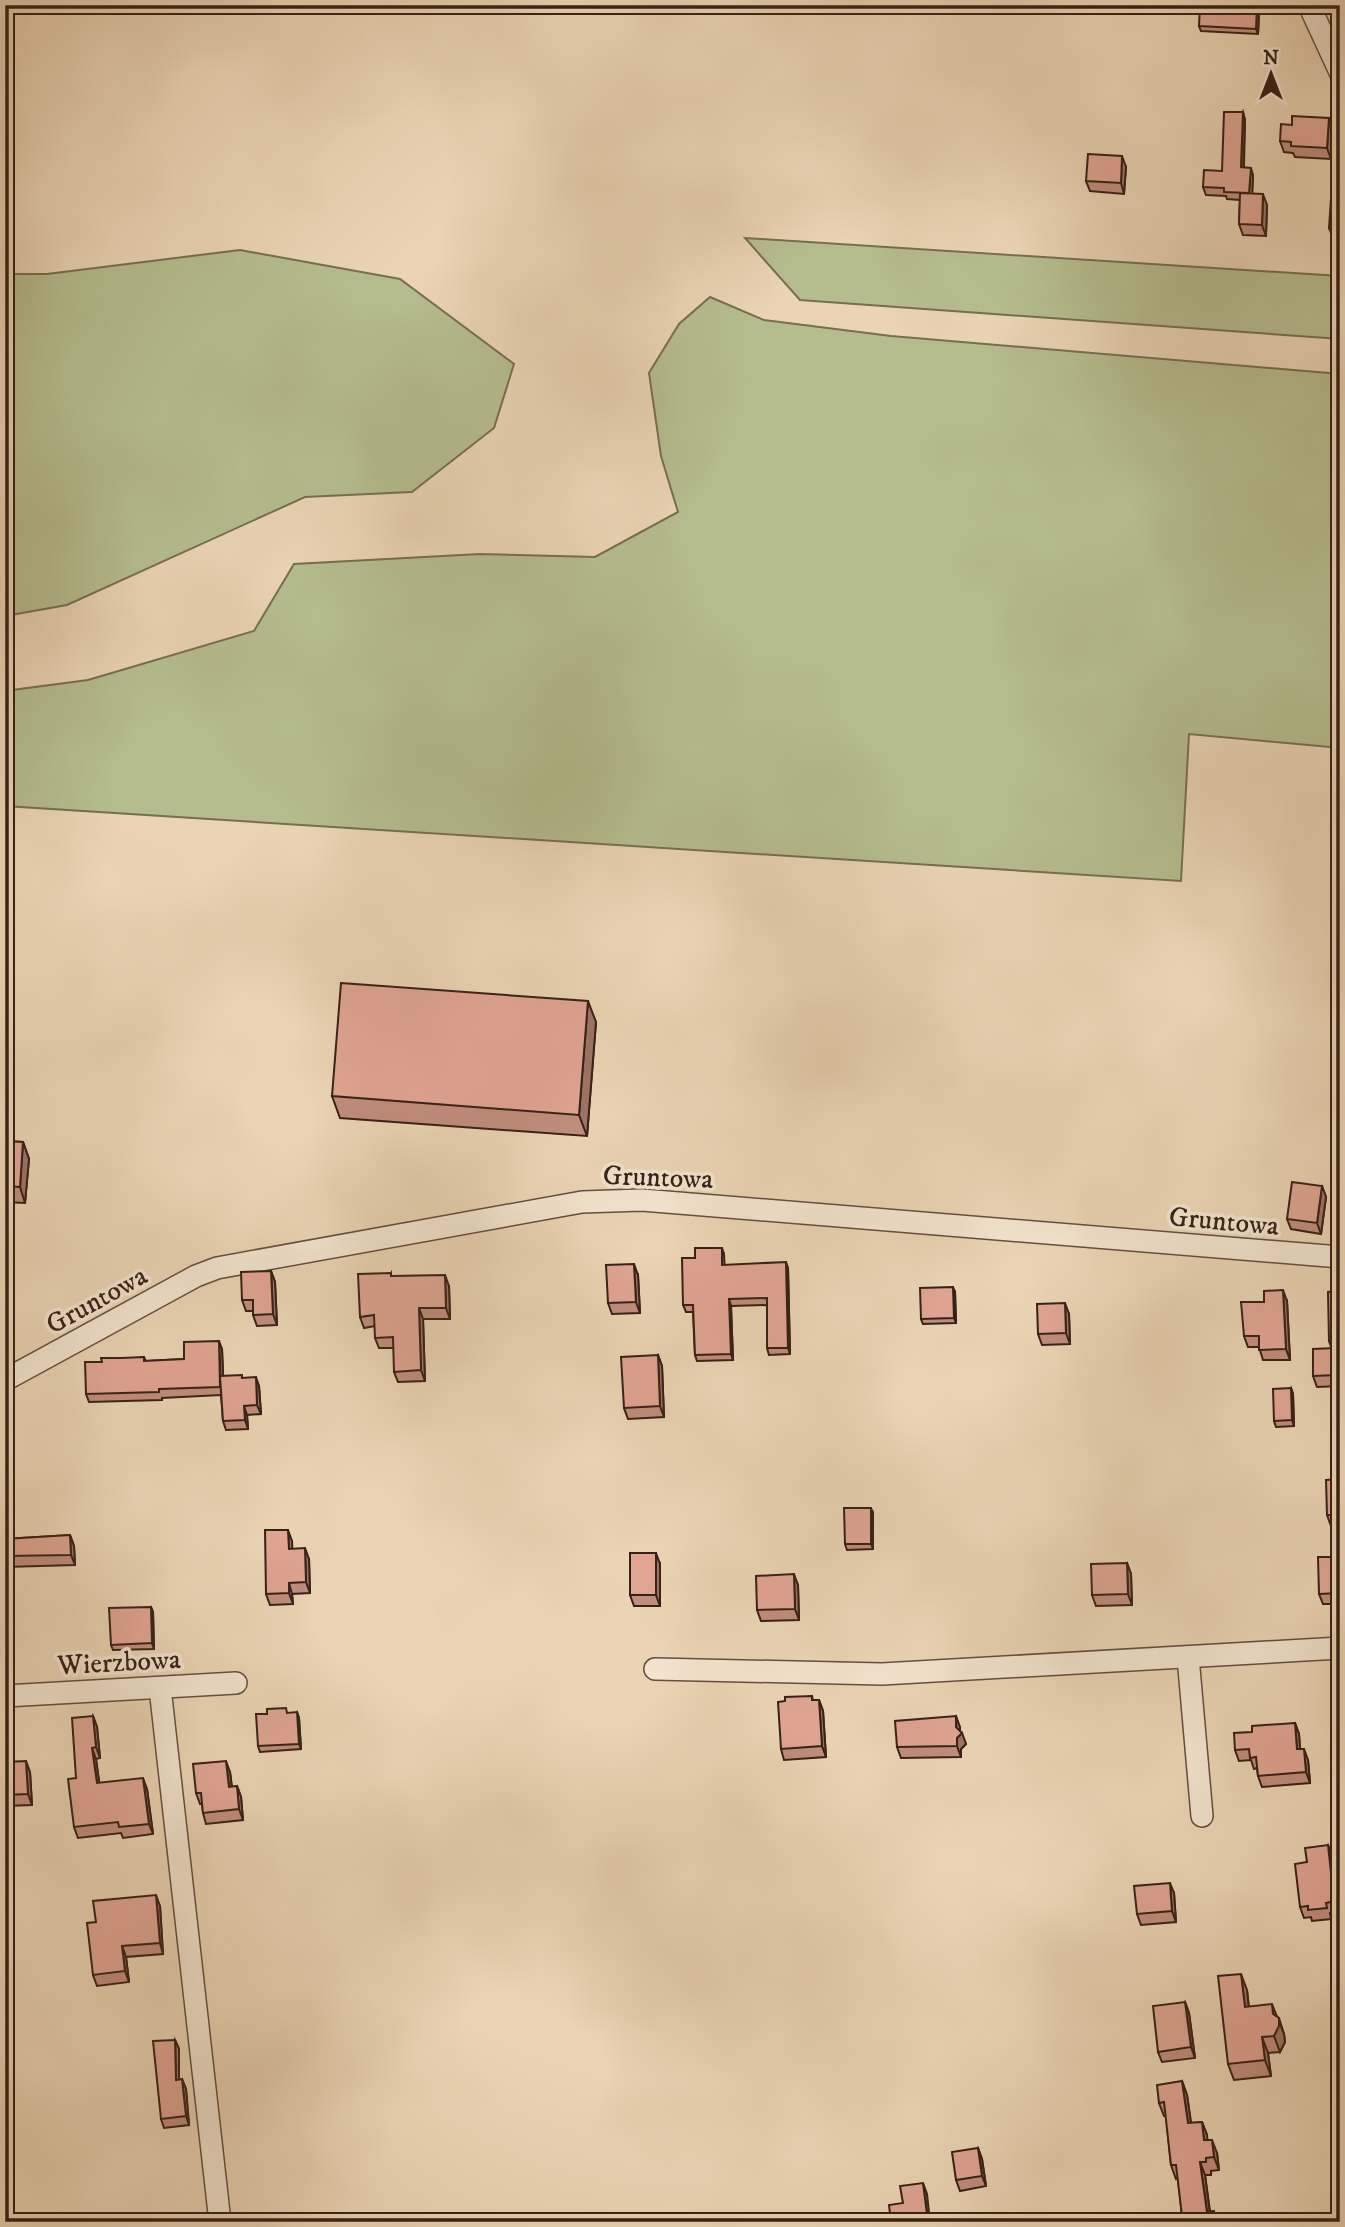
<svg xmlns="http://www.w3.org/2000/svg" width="1345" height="2227" font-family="'IM FELL DW Pica',serif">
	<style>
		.green { fill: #b5bd8f; stroke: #766f52; stroke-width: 2 }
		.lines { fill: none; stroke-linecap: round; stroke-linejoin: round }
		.street-casing { stroke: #644e3e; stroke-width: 24 }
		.street { stroke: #f1e3ce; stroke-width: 21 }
		.wall { fill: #c18d7e; stroke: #372116; stroke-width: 2 }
		.shaded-wall { fill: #9d7367; stroke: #372116; stroke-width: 2 }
		.building { fill: #e0a493; stroke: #372116; stroke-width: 2 }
		.labels { text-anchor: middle; stroke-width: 7; stroke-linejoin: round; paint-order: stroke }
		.street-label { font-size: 28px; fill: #372116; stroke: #f1e3ce }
	</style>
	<rect width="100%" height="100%" fill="#ead4b4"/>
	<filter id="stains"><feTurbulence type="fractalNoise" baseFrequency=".00286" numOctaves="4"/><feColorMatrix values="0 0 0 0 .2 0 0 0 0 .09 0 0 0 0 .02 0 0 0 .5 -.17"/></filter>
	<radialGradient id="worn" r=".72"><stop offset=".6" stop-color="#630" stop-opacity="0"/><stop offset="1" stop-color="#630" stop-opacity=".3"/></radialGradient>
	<g class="green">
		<path d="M745,238L1340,276V339L800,300Z"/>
		<path d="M240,250L400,279L514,364L494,428L412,492L305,497L67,605L5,616V274H47Z"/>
		<path d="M710,297L764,320L891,336L1340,374V748L1189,734L1181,881L5,806V691L88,680L254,631L294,564L480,554L595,557L678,512L661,456L649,373L679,324Z"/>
	</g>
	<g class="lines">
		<defs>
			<g id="street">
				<path d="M1309,5L1340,72"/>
				<path d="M5,1380L196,1276L217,1268L582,1202L642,1200L1340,1257"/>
				<path d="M1188,1657L1202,1816"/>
				<path d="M655,1669L882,1674L1340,1648"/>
				<path d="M160,1688L220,2222"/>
				<path d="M5,1696L236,1683"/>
			</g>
		</defs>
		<use href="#street" class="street-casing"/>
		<use href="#street" class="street"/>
	</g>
	<g class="wall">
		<path d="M1257,7L1259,13L1258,34L1201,31L1199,26Z"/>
		<path d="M1243,112L1245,120L1244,167L1253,175L1252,194L1267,205L1266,236L1243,235L1239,224L1240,200L1227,199L1226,196L1206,195L1203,187L1222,171Z"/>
		<path d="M1329,118L1333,129L1331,159L1295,157L1293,153L1284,152L1280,141L1292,125Z"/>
		<path d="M1126,167L1124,194L1090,191L1086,181Z"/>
		<path d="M1340,198V239L1333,238L1329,228Z"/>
		<path d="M596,1022L587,1136L340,1118L332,1096Z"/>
		<path d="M5,1141L23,1142L29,1159L25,1203L5,1202Z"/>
		<path d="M1322,1186L1326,1197L1321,1234L1291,1229L1287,1219Z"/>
		<path d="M724,1254V1265L788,1268L790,1354L769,1355L767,1348V1305L731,1306L733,1360L697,1361L695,1355L693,1312H686L683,1305L695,1258Z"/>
		<path d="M271,1271L275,1282L277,1325L257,1326L253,1315V1311H246L242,1300Z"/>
		<path d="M391,1273V1276L449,1286L450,1319H423L425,1381L398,1382L394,1372V1348H379L375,1338V1326L364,1328L360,1317Z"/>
		<path d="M638,1275L640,1313L612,1314L608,1303Z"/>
		<path d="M1340,1291V1347H1331L1329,1341Z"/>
		<path d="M955,1292L956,1323L923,1324L921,1319Z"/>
		<path d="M1287,1301L1290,1360H1263L1259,1347H1248L1244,1336Z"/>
		<path d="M1069,1314L1070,1344L1042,1345L1038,1334Z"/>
		<path d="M1336,1348L1340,1359V1386L1317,1387L1313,1376Z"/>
		<path d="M222,1349L223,1376L243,1378L259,1386L261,1414L247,1415L248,1429L226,1430L223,1421L221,1395L162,1398V1400L89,1402L86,1394L102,1362L144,1357L146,1361L184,1359Z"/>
		<path d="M658,1355L662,1366L664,1417L628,1419L624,1408Z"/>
		<path d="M1291,1388L1293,1394L1294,1426L1276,1427L1274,1421Z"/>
		<path d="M1340,1479V1526H1331L1327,1515Z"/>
		<path d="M873,1513V1549L847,1550L845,1544Z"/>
		<path d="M70,1535L74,1546L75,1565L5,1567V1539Z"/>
		<path d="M292,1541V1549L309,1559L310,1593L292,1594L293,1604L270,1605L266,1594Z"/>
		<path d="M1340,1557V1604H1323L1319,1594Z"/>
		<path d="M1127,1563L1131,1574L1132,1605L1096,1606L1092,1595Z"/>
		<path d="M660,1564V1606H634L630,1595Z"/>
		<path d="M798,1585L799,1620L761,1621L757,1610Z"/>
		<path d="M151,1607L153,1612L154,1649L113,1650L111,1645Z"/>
		<path d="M812,1696L813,1700H819L823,1711L826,1757L784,1760L781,1749L785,1701Z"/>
		<path d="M297,1712L299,1718L301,1749L260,1752L258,1746Z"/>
		<path d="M93,1716L97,1727L100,1758L96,1759L99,1783L147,1789L153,1834L123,1838L121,1833L78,1838L74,1827L76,1778Z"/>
		<path d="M956,1716L960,1731L966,1744L961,1749V1757L901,1758L897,1747Z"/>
		<path d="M1295,1723L1299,1734L1300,1749L1308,1760L1310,1783L1262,1787L1258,1776L1257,1768L1254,1769L1251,1760L1239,1761L1235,1750L1252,1732Z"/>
		<path d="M5,1762L30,1772L32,1805L5,1806Z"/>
		<path d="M230,1772L232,1787L237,1786L241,1797L243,1820L206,1824L203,1813L202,1804H200L196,1793Z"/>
		<path d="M1328,1845L1332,1856L1338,1912L1330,1913L1331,1919L1312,1921L1311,1917L1304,1918L1300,1907L1307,1862Z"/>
		<path d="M1174,1893L1176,1922L1141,1925L1137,1914Z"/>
		<path d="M160,1906L163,1954L126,1957L129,1982L97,1986L93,1975L96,1922Z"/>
		<path d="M1247,1990L1249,2007L1279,2018L1284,2034L1285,2042L1280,2052L1268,2053L1271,2076L1234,2080L1228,2064Z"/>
		<path d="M1185,2002L1189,2013L1195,2058L1162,2062L1158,2052Z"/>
		<path d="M175,2040L179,2049V2080L182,2079L186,2089L189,2125L164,2128L161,2119Z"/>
		<path d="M1182,2081L1187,2095L1191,2123L1202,2122L1207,2135V2140L1217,2153L1219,2170L1211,2171V2175H1205L1210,2211L1182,2216L1178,2178L1176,2179L1171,2165L1166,2116H1164L1159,2103Z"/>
		<path d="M978,2148L982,2159L986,2186L960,2191L956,2180Z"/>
	</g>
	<g class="shaded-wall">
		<path d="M1257,7L1259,13L1258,34L1256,29Z"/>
		<path d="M1243,112L1245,120L1243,175L1241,167Z"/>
		<path d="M1329,118L1333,129L1331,159L1327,148Z"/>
		<path d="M1122,156L1126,167L1124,194L1121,183Z"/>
		<path d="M1251,168L1253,175L1252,201L1249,193Z"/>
		<path d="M1263,194L1267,205L1266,236L1262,225Z"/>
		<path d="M588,1001L596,1022L587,1136L579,1115Z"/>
		<path d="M23,1142L29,1159L25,1203L20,1187Z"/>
		<path d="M1322,1186L1326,1197L1321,1234L1317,1223Z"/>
		<path d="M722,1248L724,1254L725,1272L722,1265Z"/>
		<path d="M786,1262L788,1268L790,1354L788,1348Z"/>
		<path d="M634,1264L638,1275L640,1313L636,1302Z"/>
		<path d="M271,1271L275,1282L277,1325L273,1314Z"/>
		<path d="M445,1275L449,1286L450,1319L446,1308Z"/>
		<path d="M953,1287L955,1292L956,1323L954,1318Z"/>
		<path d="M1283,1290L1287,1301L1290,1360L1286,1349Z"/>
		<path d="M729,1299L731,1306L733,1360L731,1354Z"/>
		<path d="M1065,1303L1069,1314L1070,1344L1066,1333Z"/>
		<path d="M419,1308L423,1319L425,1381L421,1370Z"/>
		<path d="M219,1341L222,1349L224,1395L221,1387Z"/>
		<path d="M1336,1348L1340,1359V1384L1337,1375Z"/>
		<path d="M658,1355L662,1366L664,1417L660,1406Z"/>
		<path d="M256,1377L259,1386L261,1414L257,1405Z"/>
		<path d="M1291,1388L1293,1394L1294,1426L1292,1420Z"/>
		<path d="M244,1406L247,1415L248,1429L245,1420Z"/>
		<path d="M871,1508L873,1513V1549L871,1544Z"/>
		<path d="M288,1530L292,1541L293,1560L289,1549Z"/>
		<path d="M70,1535L74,1546L75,1565L71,1555Z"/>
		<path d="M305,1548L309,1559L310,1593L306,1582Z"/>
		<path d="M656,1553L660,1564V1606L656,1595Z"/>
		<path d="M1127,1563L1131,1574L1132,1605L1128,1594Z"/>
		<path d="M794,1574L798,1585L799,1620L795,1609Z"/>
		<path d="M289,1583L292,1594L293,1604L289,1593Z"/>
		<path d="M151,1607L153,1612L154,1649L152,1643Z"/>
		<path d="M819,1700L823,1711L826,1757L822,1746Z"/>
		<path d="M297,1712L299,1718L301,1749L299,1744Z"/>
		<path d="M93,1716L97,1727L100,1758L96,1747Z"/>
		<path d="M956,1716L960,1727V1735L962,1733L966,1744L961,1749V1757L957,1746Z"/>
		<path d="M1295,1723L1299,1734L1301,1760L1297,1749Z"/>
		<path d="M92,1748L96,1759L101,1794L97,1783Z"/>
		<path d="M1304,1749L1308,1760L1310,1783L1306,1772Z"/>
		<path d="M26,1761L30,1772L32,1805L28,1794Z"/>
		<path d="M226,1761L230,1772L233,1798L229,1787Z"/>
		<path d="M143,1778L147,1789L153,1834L149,1824Z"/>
		<path d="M237,1786L241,1797L243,1820L239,1809Z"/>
		<path d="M1328,1845L1332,1856L1338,1912L1334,1901Z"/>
		<path d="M1170,1883L1174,1893L1176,1922L1172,1911Z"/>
		<path d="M156,1895L160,1906L163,1954L160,1943Z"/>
		<path d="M122,1946L126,1957L129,1982L125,1971Z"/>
		<path d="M1241,1974L1247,1990L1250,2023L1245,2007Z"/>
		<path d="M1185,2002L1189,2013L1195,2058L1191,2047Z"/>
		<path d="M1272,2004L1284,2034L1285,2042L1280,2052L1274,2036Z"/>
		<path d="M1262,2037L1268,2053L1271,2076L1265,2060Z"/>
		<path d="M175,2040L179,2049V2089L176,2080Z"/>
		<path d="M182,2079L186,2089L189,2125L186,2116Z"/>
		<path d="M1182,2081L1187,2095L1193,2137L1188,2123Z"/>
		<path d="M1202,2122L1207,2135L1209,2154L1204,2140Z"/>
		<path d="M1212,2140L1217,2153L1219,2170L1214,2157Z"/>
		<path d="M978,2148L982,2159L986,2186L982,2176Z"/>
		<path d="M1200,2162L1205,2175L1211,2222L1207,2212Z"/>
		<path d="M923,2183L927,2194L930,2222H928Z"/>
	</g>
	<g class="building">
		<path d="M1200,5L1257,7L1256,29L1199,26Z"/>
		<path d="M1224,112H1243L1241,167L1251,168L1249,193L1224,192V188L1203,187L1204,170L1222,171Z"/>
		<path d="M1292,116L1329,118L1327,148L1291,146V142L1280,141L1281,124L1292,125Z"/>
		<path d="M1088,154L1122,156L1121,183L1086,181Z"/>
		<path d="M1240,193L1263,194L1262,225L1239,224Z"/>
		<path d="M1331,198H1340V228H1329Z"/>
		<path d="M341,983L588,1001L579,1115L332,1096Z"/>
		<path d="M5,1141L23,1142L20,1187L5,1186Z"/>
		<path d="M1292,1182L1322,1186L1317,1223L1287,1219Z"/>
		<path d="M695,1248H722V1265L786,1262L788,1348H767V1298L729,1299L731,1354L695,1355L693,1305H683L682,1258H695Z"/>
		<path d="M634,1264L636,1302L608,1303L606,1265Z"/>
		<path d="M271,1271L273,1314L253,1315V1300H242L241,1272Z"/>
		<path d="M391,1273V1276L445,1275L446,1308H419L421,1370L394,1372L393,1337L375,1338L374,1315L360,1317L358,1274Z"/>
		<path d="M953,1287L954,1318L921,1319L920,1288Z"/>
		<path d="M1283,1290L1286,1349L1259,1350V1336H1244L1241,1302H1264V1291Z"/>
		<path d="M1340,1291V1341H1329L1328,1292Z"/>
		<path d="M1065,1303L1066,1333L1038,1334L1037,1304Z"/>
		<path d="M219,1341L220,1387L159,1389V1392L86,1394L85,1362H102L101,1358H121L144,1357V1361L184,1359V1342Z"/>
		<path d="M1336,1348L1337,1375L1313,1376V1349Z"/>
		<path d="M658,1355L660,1406L624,1408L621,1357Z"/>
		<path d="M242,1375V1378L256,1377L257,1405L244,1406L245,1420L223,1421L220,1376Z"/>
		<path d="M1291,1388L1292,1420L1274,1421L1273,1389Z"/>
		<path d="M1340,1479V1515H1327L1326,1480Z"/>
		<path d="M844,1508H871V1544H845Z"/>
		<path d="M265,1530H288L289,1549L305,1548L306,1582L289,1583V1593L266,1594Z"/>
		<path d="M70,1535L71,1555L5,1556V1539Z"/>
		<rect x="630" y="1553" width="26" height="42"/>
		<path d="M1318,1557H1340V1593L1319,1594Z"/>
		<path d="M1127,1563L1128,1594L1092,1595L1091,1564Z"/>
		<path d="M794,1574L795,1609L757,1610L756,1576Z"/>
		<path d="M151,1607L152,1643L111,1645L109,1608Z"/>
		<path d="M812,1696V1700H819L822,1746L781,1749L778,1702L785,1701V1697Z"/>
		<path d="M286,1708L287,1713L297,1712L299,1744L258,1746L256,1714H267V1709Z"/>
		<path d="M93,1716L96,1747L92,1748L97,1783L143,1778L149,1824L119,1827L118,1822L74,1827L68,1779L76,1778L72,1718Z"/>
		<path d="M956,1716V1727L962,1733L957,1738V1746L897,1747L895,1721Z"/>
		<path d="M1295,1723L1297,1749H1304L1306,1772L1258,1776L1256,1757L1250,1758L1249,1749L1235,1750L1234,1733L1252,1732V1726Z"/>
		<path d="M26,1761L28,1794L5,1795V1762Z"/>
		<path d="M226,1761L229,1787L237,1786L239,1809L203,1813L201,1793H196L193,1764Z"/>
		<path d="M1328,1845L1334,1901L1326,1903L1327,1908L1308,1910V1906L1300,1907L1295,1864L1307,1862L1305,1848Z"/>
		<path d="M1170,1883L1172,1911L1137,1914L1134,1886Z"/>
		<path d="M156,1895L160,1943L122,1946L125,1971L93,1975L87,1923L96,1922L93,1901Z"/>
		<path d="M1241,1974L1245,2007L1272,2004L1273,2014L1279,2018V2026L1274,2036L1262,2037L1265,2060L1228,2064L1218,1976Z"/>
		<path d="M1185,2002L1191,2047L1158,2052L1153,2006Z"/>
		<path d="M1337,2010H1340V2031Z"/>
		<path d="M175,2040L176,2080L182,2079L186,2116L161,2119L153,2041Z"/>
		<path d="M1182,2081L1188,2123L1202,2122L1204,2140H1212L1214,2157L1206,2158V2162H1200L1207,2212L1214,2211L1215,2222H1180L1179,2216H1182L1176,2165H1171L1164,2102L1159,2103L1157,2085Z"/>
		<path d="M978,2148L982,2176L956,2180L952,2152Z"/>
		<path d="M923,2183L928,2222H891L889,2205L903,2203L900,2186Z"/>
	</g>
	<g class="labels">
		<g class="street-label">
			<text transform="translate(658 1176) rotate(2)" y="10">Gruntowa</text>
			<text transform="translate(1224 1220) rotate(5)" y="10">Gruntowa</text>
			<text transform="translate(96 1299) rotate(-29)" y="10">Gruntowa</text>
			<text transform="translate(119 1661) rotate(-3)" y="10">Wierzbowa</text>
		</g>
	</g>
	<rect width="1345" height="2227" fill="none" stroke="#ead4b4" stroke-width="28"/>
	<rect x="7" y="7" width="1331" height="2213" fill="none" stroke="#372116" stroke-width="3.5"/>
	<rect x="14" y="14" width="1317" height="2199" fill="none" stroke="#372116" stroke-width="2"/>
	<g transform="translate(1271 74)" stroke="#f1e3ce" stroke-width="5" paint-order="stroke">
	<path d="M0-5L12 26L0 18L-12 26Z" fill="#372116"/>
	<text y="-10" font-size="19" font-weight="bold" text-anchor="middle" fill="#372116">N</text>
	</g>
	<rect width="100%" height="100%" filter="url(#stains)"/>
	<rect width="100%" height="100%" fill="url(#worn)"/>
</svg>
